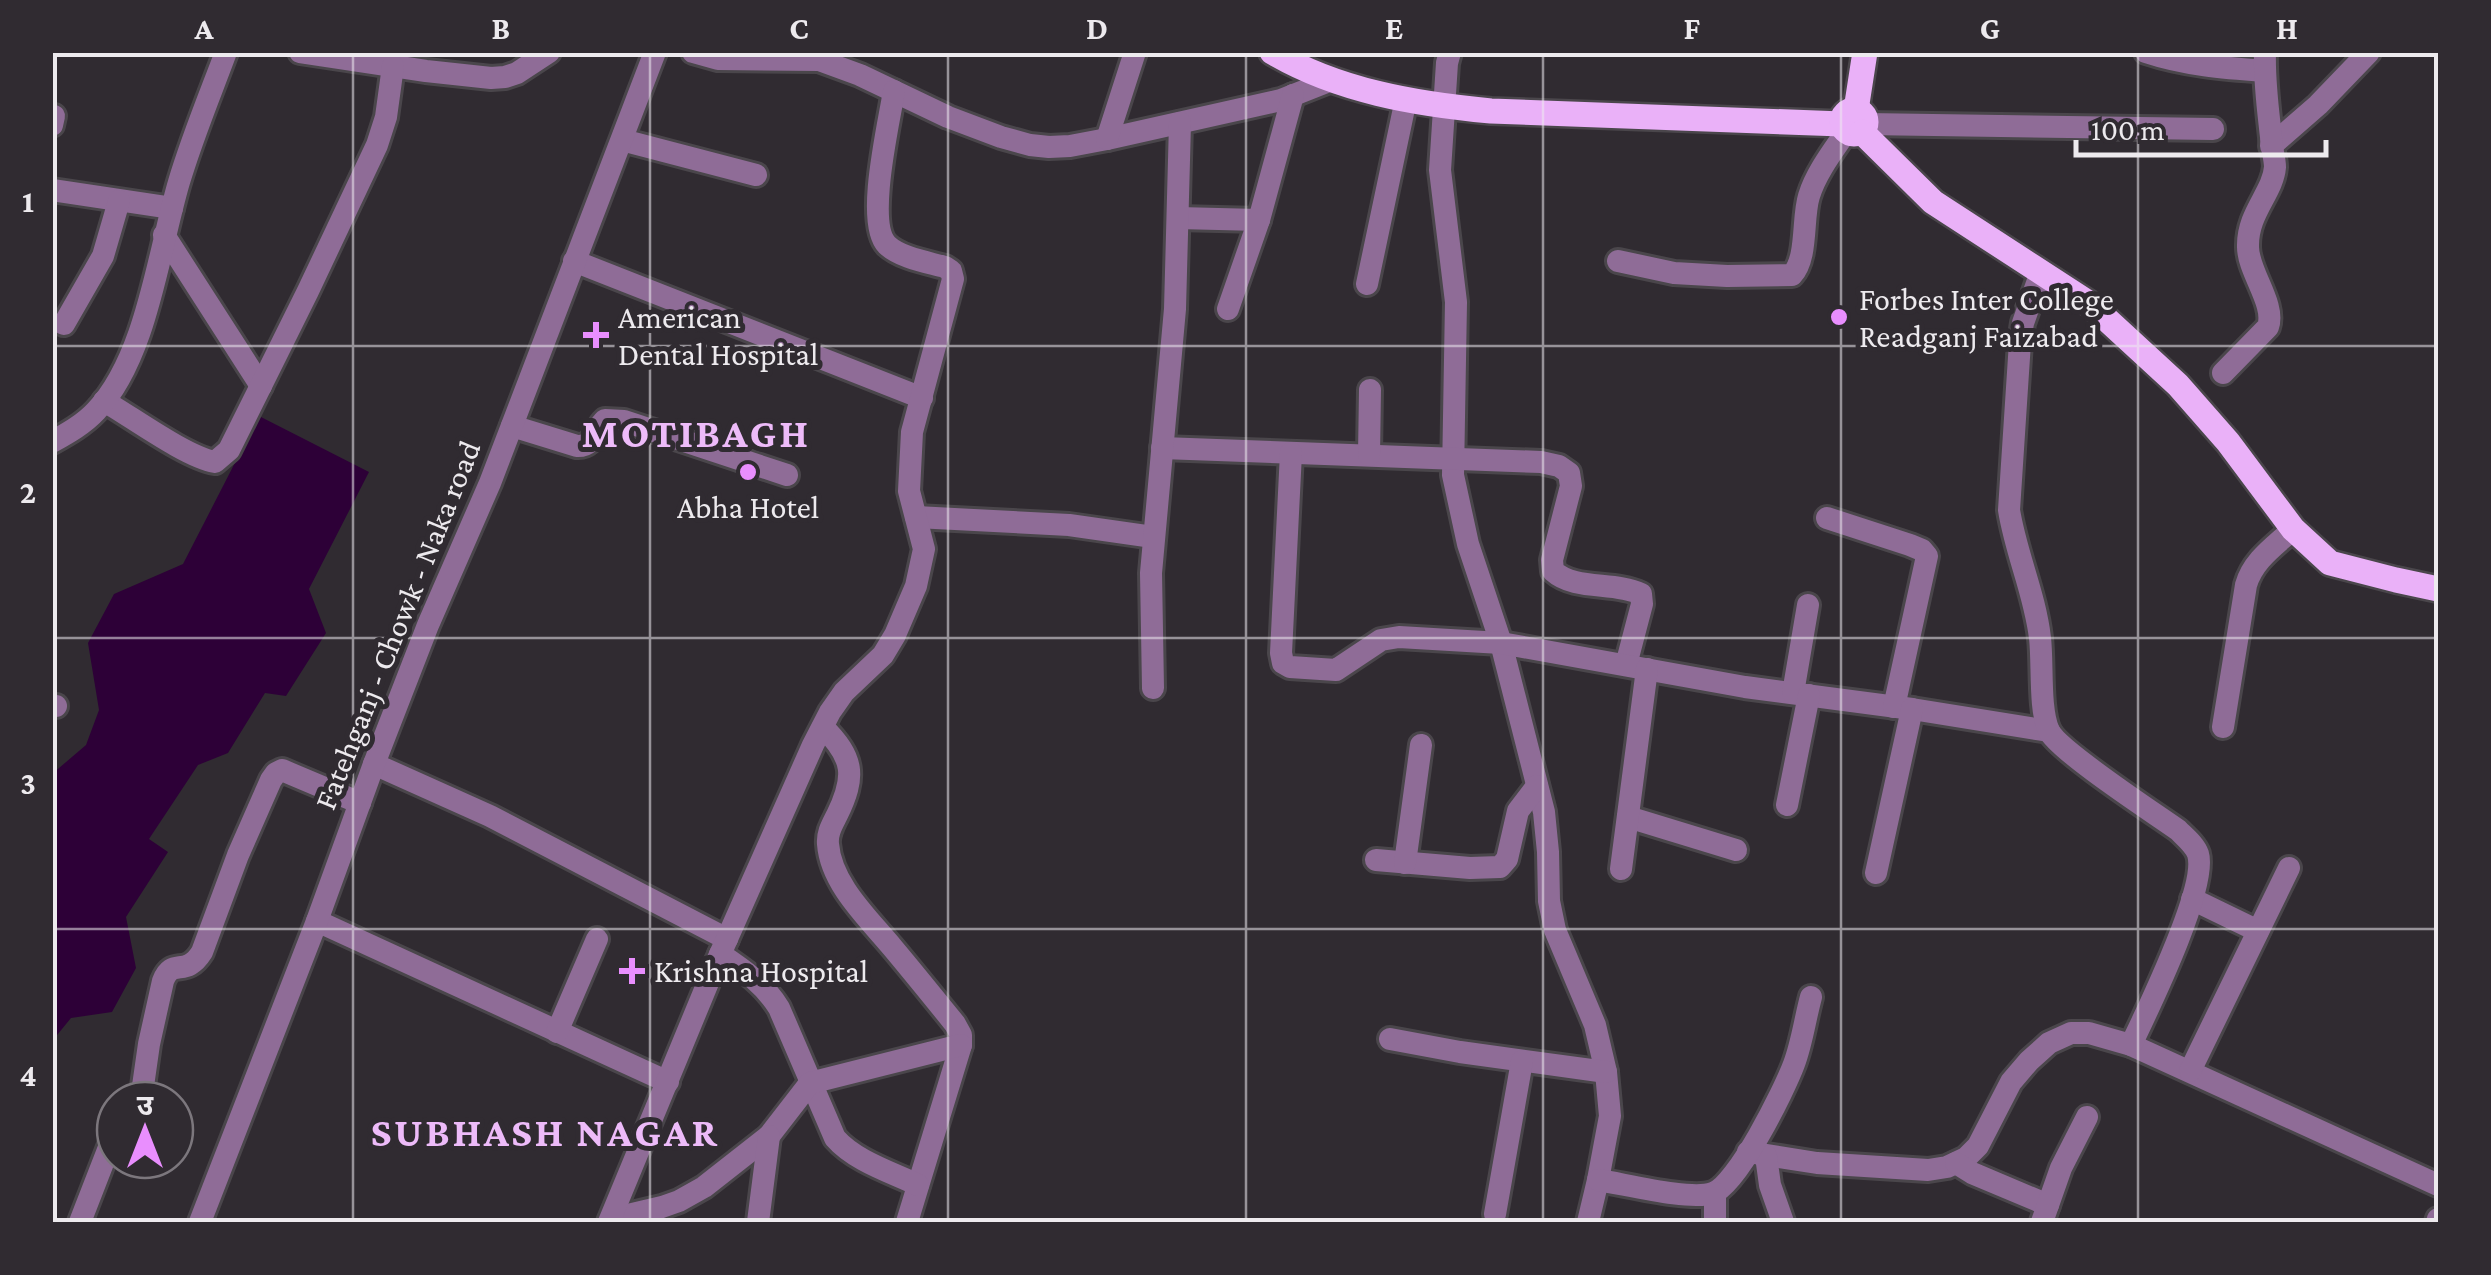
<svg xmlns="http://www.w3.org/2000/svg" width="2491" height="1275" font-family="'Crimson Pro','Noto Sans Devanagari',serif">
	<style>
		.water { fill: #2d0037 }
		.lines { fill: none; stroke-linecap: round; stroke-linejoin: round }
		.minor-casing { stroke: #4a464b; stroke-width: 28 }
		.major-casing { stroke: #4a464b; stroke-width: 30 }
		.minor { stroke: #8f6c97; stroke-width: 22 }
		.major { stroke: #eab1f8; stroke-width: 25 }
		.grid { fill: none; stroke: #edeaee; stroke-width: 2.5; stroke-opacity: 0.55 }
		.poi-dot { fill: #e98efe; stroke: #302b31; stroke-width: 4 }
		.labels { text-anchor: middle; stroke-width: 10; stroke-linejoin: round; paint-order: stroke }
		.poi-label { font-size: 32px; fill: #edeaee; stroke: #302b31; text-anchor: start }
		.street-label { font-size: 32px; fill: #edeaee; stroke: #302b31 }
		.district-label { font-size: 42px; font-weight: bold; letter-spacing: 2.5px; fill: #edbbf9; stroke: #302b31 }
		.neatline { fill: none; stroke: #edeaee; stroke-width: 4 }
		.grid-label { font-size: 32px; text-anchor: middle; font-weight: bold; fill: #edeaee }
	</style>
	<rect width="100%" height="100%" fill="#302b31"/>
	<path class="water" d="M259,416L369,472L309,589L326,633L286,696L265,693L228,753L198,765L149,839L168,852L126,917L136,968L112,1012L71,1018L53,1040L52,774L86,745L99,710L88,643L114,594L183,564Z"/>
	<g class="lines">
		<defs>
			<g id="minor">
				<path d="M300,52L426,71L491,78L505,77L517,73L549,52"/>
				<path d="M693,52L718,59L819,60L860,75L948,117L1001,137L1030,145L1049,147L1070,146L1107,139L1281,100L1329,81"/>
				<path d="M1450,52L1447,63L1440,170L1456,302L1453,475L1468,544L1501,643L1544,812L1548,852L1549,901L1555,930L1595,1025L1606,1072L1610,1116L1598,1180L1588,1222"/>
				<path d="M2146,52C2185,65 2224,68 2265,71"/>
				<path d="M1866,124L2213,129"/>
				<path d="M52,125L54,116"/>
				<path d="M1107,139L1135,52"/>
				<path d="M622,140L756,175"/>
				<path d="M2271,146L2318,105L2369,52"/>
				<path d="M52,190L172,208"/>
				<path d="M1178,218L1259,220"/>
				<path d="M164,235L261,386"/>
				<path d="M574,261L922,398"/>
				<path d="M1618,261L1674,273L1727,276L1792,275C1808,258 1802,218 1809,196C1816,173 1833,151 1846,132"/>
				<path d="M1367,284L1406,99"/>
				<path d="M1228,309L1259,220L1293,95"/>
				<path d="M64,324L103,256L119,201"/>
				<path d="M2223,373L2268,327C2276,304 2248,272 2248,247C2247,213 2273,193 2275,167C2275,158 2271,147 2271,137C2268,109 2264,81 2265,52"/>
				<path d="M104,401C132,417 186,457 215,462L229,450L308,291L377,145L386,117L393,66"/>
				<path d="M512,426L577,446C594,447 594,430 605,420L624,421L787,475"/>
				<path d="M52,442C68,433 84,424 96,411C147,357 158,253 179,182C192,138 210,95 226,52"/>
				<path d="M1162,448L1541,462L1559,466L1569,473L1571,486L1552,560L1553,571C1575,591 1614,581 1641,594L1642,604L1626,665"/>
				<path d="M1291,453L1281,653L1283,663L1290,667L1336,670L1381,640L1399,637L1501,643L1745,687L1912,709L2049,731"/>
				<path d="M1369,455L1370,390"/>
				<path d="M916,517L1069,525L1153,537"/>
				<path d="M1827,518L1910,545L1922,550L1927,556L1894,707"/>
				<path d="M1153,688L1151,573L1175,309L1180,123"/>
				<path d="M1793,693L1808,605"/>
				<path d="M52,706H56"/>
				<path d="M823,727C854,758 856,776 837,815C832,825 827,833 828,844C831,884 868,918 892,947C913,972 934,998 955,1024L961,1035V1045L907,1222"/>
				<path d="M2223,727L2246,585C2253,560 2275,546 2293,529"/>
				<path d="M374,764L490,816L727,939"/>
				<path d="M1787,805L1809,695"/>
				<path d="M1628,817L1736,850"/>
				<path d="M1376,860L1470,868L1500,867L1507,859L1518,811L1537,786"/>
				<path d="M1405,863L1421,745"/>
				<path d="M1621,869L1647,669"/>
				<path d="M1876,873L1912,709"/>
				<path d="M2192,899L2258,931"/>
				<path d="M317,921L668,1082"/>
				<path d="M720,954C744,970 764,984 779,1008L835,1138C855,1161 891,1172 918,1185"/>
				<path d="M557,1032L597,939"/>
				<path d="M1390,1039L1460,1052L1606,1072"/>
				<path d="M2131,1045L2438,1185"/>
				<path d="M2190,1071L2289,868"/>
				<path d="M141,1100L149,1044L163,981C173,956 185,979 202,952L238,855L271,780L276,773L282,770L360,803"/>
				<path d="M1748,1152L1817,1163L1928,1170L1947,1167L1966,1158L1978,1146L2011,1082L2029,1061L2049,1043L2071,1033H2089L2131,1045C2147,1011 2208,887 2198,854C2195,845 2185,837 2178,830C2154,813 2059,751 2049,731C2039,710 2043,663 2040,638C2035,594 2016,554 2009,510L2020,342L2023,323L2041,272"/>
				<path d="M1766,1156L1770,1185L1783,1222"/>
				<path d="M1956,1163L1972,1173L2048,1205"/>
				<path d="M1598,1180C1625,1184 1690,1201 1713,1193C1737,1185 1784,1091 1794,1064C1802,1043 1805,1019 1811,997"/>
				<path d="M1715,1193V1222"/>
				<path d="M1495,1214L1522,1061"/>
				<path d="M611,1219L662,1207L679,1201L704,1187L769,1136L810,1083L961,1045"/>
				<path d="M80,1222L115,1132"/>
				<path d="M200,1222L317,921L374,764L428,625L490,483L655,52"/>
				<path d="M609,1222L714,968L813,745L830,712L844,692L883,655L895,635L916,586L924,549L909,491L912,432L953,279L951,271L945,267C927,262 901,258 887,245C865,223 889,123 894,91"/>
				<path d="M758,1222L769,1136"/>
				<path d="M2042,1222L2061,1168L2087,1117"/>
				<path d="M2437,1222L2438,1219"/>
			</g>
			<g id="major">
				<path d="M1272,52C1338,91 1416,104 1491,111L1842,124"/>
				<circle cx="1854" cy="122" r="12"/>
				<path d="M1856,110L1865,52"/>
				<path d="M1862,132L1933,202L2090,304L2178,385L2228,442L2293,529L2330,563L2396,580L2438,589"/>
			</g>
		</defs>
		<use href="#minor" class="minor-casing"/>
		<use href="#major" class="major-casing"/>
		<use href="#minor" class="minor"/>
		<use href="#major" class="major"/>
	</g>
	<path class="grid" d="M353,52V1222M650,52V1222M948,52V1222M1246,52V1222M1543,52V1222M1841,52V1222M2138,52V1222M52,346H2438M52,638H2438M52,929H2438"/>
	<g class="poi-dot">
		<circle cx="1839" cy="317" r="10"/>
		<path d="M591 320h10v10h10v10h-10v10h-10v-10h-10v-10h10z"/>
		<circle cx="748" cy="472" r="10"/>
		<path d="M627 956h10v10h10v10h-10v10h-10v-10h-10v-10h10z"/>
	</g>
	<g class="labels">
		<g class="poi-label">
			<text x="1859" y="310">Forbes Inter College<tspan x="1859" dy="37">Readganj Faizabad</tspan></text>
			<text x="618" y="328">American<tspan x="618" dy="37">Dental Hospital</tspan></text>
			<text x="748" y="518" text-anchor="middle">Abha Hotel</text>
			<text x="654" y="982">Krishna Hospital</text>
		</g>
		<g class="street-label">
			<text transform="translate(397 625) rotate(-68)" y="11">Fatehganj - Chowk - Naka road</text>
		</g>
		<g class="district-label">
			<text x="696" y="447">MOTIBAGH</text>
			<text x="545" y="1146">SUBHASH NAGAR</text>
		</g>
	</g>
	<rect width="2491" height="1275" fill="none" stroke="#302b31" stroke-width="110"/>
	<g transform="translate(145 1130)"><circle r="48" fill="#302b31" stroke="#7c777d" stroke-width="2.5"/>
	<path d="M0-8L18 38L0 25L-18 38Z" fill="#e98efe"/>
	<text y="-15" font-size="28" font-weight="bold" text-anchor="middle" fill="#edeaee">उ</text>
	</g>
	<path d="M2076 140v15h250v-15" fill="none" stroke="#edeaee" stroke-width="5"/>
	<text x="2091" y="140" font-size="30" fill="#edeaee" stroke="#302b31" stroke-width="8" paint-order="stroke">100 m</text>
	<rect x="55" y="55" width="2381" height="1165" class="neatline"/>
	<g class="grid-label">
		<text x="204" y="39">A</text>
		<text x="501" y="39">B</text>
		<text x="799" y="39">C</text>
		<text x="1097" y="39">D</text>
		<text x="1394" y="39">E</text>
		<text x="1692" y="39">F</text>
		<text x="1990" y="39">G</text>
		<text x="2287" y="39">H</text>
		<text x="28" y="212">1</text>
		<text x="28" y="503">2</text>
		<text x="28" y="794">3</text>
		<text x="28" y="1086">4</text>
	</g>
</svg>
